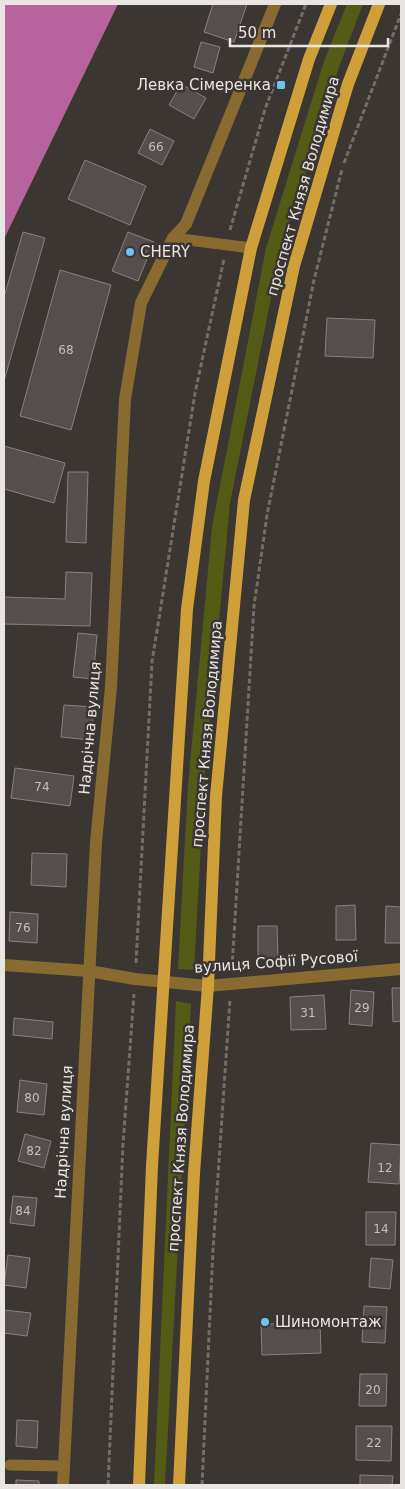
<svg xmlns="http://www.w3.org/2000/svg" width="405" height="1489" font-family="'DejaVu Sans',sans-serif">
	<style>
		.green { fill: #535b15 }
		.water { fill: #b7649e }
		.building { fill: #554d4e; stroke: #898181 }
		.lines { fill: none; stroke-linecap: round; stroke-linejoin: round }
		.path { stroke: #726d6a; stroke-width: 3; stroke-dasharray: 5 2.5; stroke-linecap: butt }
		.service { stroke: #896b31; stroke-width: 11 }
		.minor { stroke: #896b31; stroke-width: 12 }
		.primary { stroke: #cf9f3a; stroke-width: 12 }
		.poi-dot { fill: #6fc2f4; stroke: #3c3633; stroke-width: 2 }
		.labels { text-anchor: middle; stroke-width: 5; stroke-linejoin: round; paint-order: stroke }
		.number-label { font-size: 12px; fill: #c4bfbe }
		.poi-label { font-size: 15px; fill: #e9e5e3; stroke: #3c3633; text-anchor: start }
		.street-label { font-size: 15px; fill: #e9e5e3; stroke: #3c3633 }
	</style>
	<rect width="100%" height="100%" fill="#3c3633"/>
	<g class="green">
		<path d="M347,4H363L339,67L280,253L230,503L205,771L194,970L178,969L188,785L212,527L266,248L324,61Z"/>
		<path d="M176,1001L191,1004L165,1485H154Z"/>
	</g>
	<path class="water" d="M4,4H118L4,239Z"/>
	<g class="building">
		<path d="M213,4H247L234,42L204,32Z"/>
		<path d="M201,42L220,47L213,73L194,67Z"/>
		<path d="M181,84L206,98L194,119L169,105Z"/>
		<path d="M150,129L174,141L162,165L138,153Z"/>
		<path d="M85,160L146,186L130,225L68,199Z"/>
		<path d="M23,232L45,238L4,381V297Z"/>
		<path d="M128,232L154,242L138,281L112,271Z"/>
		<path d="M60,270L111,285L71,430L20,416Z"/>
		<path d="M327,318L375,320L373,358L325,356Z"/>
		<path d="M4,446L65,463L54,503L4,489Z"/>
		<path d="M68,472H88L86,543L66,542Z"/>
		<path d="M66,572L92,573L90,626L4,624V597L65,599Z"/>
		<path d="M78,633L97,635L93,679L73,677Z"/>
		<path d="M64,705L94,707L91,740L61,737Z"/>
		<path d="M15,768L74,776L70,806L11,798Z"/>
		<path d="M32,853L67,854L66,887L31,885Z"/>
		<path d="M355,905L356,940H336V906Z"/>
		<path d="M386,906L401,907V943H385Z"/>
		<path d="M10,912L38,914L37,943L9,941Z"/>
		<path d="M258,926H277L278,959H258Z"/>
		<path d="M392,988H401V1021L393,1022Z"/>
		<path d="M351,990L374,992L372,1026L349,1024Z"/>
		<path d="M324,995L326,1029L291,1030L290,997Z"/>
		<path d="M14,1018L53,1022L52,1039L13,1035Z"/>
		<path d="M20,1080L47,1084L44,1115L17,1112Z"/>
		<path d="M25,1134L51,1141L44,1168L18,1161Z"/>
		<path d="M371,1143L401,1145L399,1184L368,1182Z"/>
		<path d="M13,1196L37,1198L34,1226L10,1223Z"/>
		<path d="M366,1212H396L395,1245H366Z"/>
		<path d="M8,1255L30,1258L26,1288L4,1285Z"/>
		<path d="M371,1258L393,1260L390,1289L369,1287Z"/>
		<path d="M364,1306L387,1307L385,1343L362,1342Z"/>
		<path d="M4,1310L31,1313L27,1336L4,1333Z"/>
		<path d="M320,1323L321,1353L262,1355L261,1324Z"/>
		<path d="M360,1374H387L386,1406H359Z"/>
		<path d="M17,1420L38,1421L37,1448L16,1446Z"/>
		<path d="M356,1426H392L391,1461L356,1460Z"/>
		<path d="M360,1475L393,1476L392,1485H360Z"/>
		<path d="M16,1480L39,1481V1485H16Z"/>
	</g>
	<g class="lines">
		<g class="path">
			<path d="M344,163L401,14"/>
			<path d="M230,230L265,109L306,4"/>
			<path d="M136,963L152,662L195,393L224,259"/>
			<path d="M232,968L254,606L267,515L314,280L342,169"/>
			<path d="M108,1485L123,1144L134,994"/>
			<path d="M202,1485L213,1250L230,999"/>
		</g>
		<g class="service">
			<path d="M173,238L251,248"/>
			<path d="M10,1465L63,1466"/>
		</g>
		<g class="minor">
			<path d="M4,965L89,971L135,979L208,986L401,969"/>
			<path d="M63,1485L96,842L111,687L125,399L141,303L173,238L186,224L275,4"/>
		</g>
		<g class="primary">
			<path d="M139,1485L152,1166L187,609L204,481L251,248L309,59L331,4"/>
			<path d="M179,1485L194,1173L208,986L216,796L244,500L294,266L348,84L379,4"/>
		</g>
	</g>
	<g class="poi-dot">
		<rect x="276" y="80" width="10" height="10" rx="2.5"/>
		<circle cx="130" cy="252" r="5"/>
		<circle cx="265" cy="1322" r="5"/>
	</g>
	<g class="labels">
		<g class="number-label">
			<text x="156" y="151">66</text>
			<text x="66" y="354">68</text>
			<text x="42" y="791">74</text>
			<text x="23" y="932">76</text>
			<text x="362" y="1012">29</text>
			<text x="308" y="1017">31</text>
			<text x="32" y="1102">80</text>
			<text x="34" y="1155">82</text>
			<text x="385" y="1172">12</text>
			<text x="23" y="1215">84</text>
			<text x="381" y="1233">14</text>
			<text x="373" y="1394">20</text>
			<text x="374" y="1447">22</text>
		</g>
		<g class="poi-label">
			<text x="271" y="90" text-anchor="end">Левка Сімеренка</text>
			<text x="140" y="257">CHERY</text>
			<text x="275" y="1327">Шиномонтаж</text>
		</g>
		<g class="street-label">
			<text transform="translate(303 186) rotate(-74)" y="5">проспект Князя Володимира</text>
			<text transform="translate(90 728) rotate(-85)" y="5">Надрічна вулиця</text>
			<text transform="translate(207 734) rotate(-85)" y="5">проспект Князя Володимира</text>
			<text transform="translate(276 962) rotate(-4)" y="5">вулиця Софії Русової</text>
			<text transform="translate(64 1132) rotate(-87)" y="5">Надрічна вулиця</text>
			<text transform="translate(181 1138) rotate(-86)" y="5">проспект Князя Володимира</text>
		</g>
	</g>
	<rect width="405" height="1489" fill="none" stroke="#e9e5e3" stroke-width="10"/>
	<path d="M230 38v8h158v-8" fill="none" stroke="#e9e5e3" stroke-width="2.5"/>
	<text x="238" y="38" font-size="15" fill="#e9e5e3" stroke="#3c3633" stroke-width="4" paint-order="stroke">50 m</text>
</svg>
